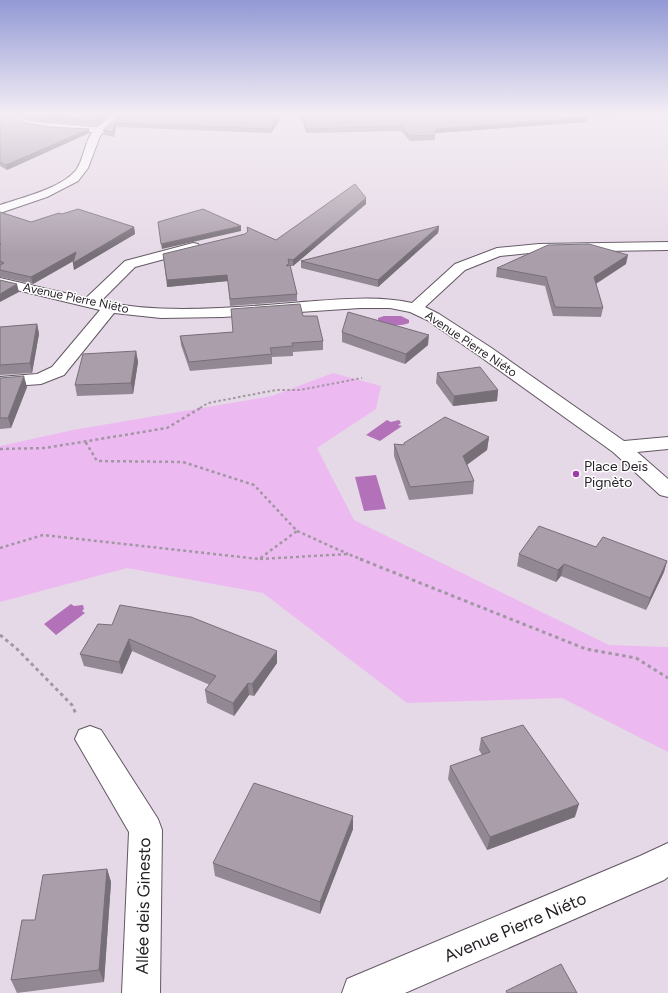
<svg xmlns="http://www.w3.org/2000/svg" width="668" height="993" font-family="Figtree,sans-serif">
	<style>
		.green { fill: #ecbaf1 }
		.water { fill: #b271b8 }
		.lines { fill: none; stroke-linecap: round; stroke-linejoin: round }
		.street-casing { stroke: #625763; stroke-width: 2 }
		.path-far2 { stroke: #a197a2; stroke-width: 2; stroke-dasharray: 2.5 2.5; stroke-linecap: butt }
		.path-far1 { stroke: #a197a2; stroke-width: 2.5; stroke-dasharray: 3 3; stroke-linecap: butt }
		.path { stroke: #a197a2; stroke-width: 3; stroke-dasharray: 3.5 3.5; stroke-linecap: butt }
		.street { fill: #fff; fill-rule: evenodd }
		.wall { fill: #928893 }
		.shaded-wall { fill: #776f78 }
		.building { fill: #aa9eab; stroke: #776f78 }
		.poi-dot { fill: #9d3ea7; stroke: #fff; stroke-width: 1.5 }
		.labels { text-anchor: middle; stroke-width: 3; stroke-linejoin: round; paint-order: stroke }
		.far-street-label { font-size: 12px; fill: #262126; stroke: #fff }
		.poi-label { font-size: 14px; fill: #262126; stroke: #fff; text-anchor: start }
		.near-street-label { font-size: 17px; fill: #262126; stroke: #fff }
	</style>
	<rect width="100%" height="100%" fill="#e6d9e7"/>
	<path class="green" d="M333,373L381,386L376,409L317,448L354,520L609,645L668,647V752L562,698L407,703L263,593L127,568L0,602V446L73,430L272,396Z"/>
	<g class="water">
		<path d="M384,316H401L409,320V323C399,327 388,325 378,322V318Z"/>
		<path d="M387,420L391,422L399,420L401,423L398,425L402,426L380,441L366,435Z"/>
		<path d="M376,475L386,509L364,511L355,477Z"/>
		<path d="M71,604L74,606L83,605L84,609L82,611L85,613L56,635L44,624Z"/>
	</g>
	<g class="lines">
		<defs>
			<g id="street">
				<path d="M112,115H123L100,136L88,168L78,181L47,197L0,213V205C21,198 62,188 76,170C84,159 84,144 92,132C76,131 22,131 13,120L15,118L18,117L29,121L97,127Z"/>
				<path d="M668,242V250L539,252L500,256L465,270L425,307L439,314L490,347L624,441L668,437V449L637,452L668,479V497L660,495L613,452L478,355L427,320L410,312L390,308H360L223,317L161,318L114,313L64,375L41,384L0,387V377L37,374L52,367L100,310L0,286V278L86,298L125,261L193,243L198,244L200,247L198,250L135,267L101,301C165,316 249,306 315,301C348,299 379,296 412,303L455,264L497,248L539,244Z"/>
				<path d="M90,726L101,730L158,819L162,830L160,993H122L129,832L75,739L79,730Z"/>
				<path d="M668,843V877L664,880L405,993H342L347,979L640,856Z"/>
			</g>
		</defs>
		<use href="#street" class="street-casing"/>
		<path class="path-far2" d="M200,408L208,403L276,390H300L362,378"/>
		<g class="path-far1">
			<path d="M0,449L45,448L167,428L202,407"/>
			<path d="M297,531L348,554"/>
			<path d="M0,548L43,535L259,559L297,531L254,485L183,462L97,461L85,441"/>
			<path d="M260,559L348,554L363,560"/>
		</g>
		<g class="path">
			<path d="M360,559L586,649L636,658L668,678"/>
			<path d="M0,635L16,648L72,705L76,714"/>
		</g>
		<use href="#street" class="street"/>
	</g>
	<g class="wall">
		<path d="M0,115H109L97,125L29,120L18,116L14,118L26,123L89,133L7,170L0,166Z"/>
		<path d="M119,115H282L271,133L116,127L114,137L104,135L103,130Z"/>
		<path d="M301,115L380,116L634,115V116L587,118V122L435,133V140L410,141L401,131L306,133Z"/>
		<path d="M366,198V204L293,266H290L297,294V301L230,306L228,281L167,287L163,254L245,234L247,232V227L276,240Z"/>
		<path d="M0,212L31,222L62,214L134,227L135,234L74,270L73,261L33,284L0,277Z"/>
		<path d="M439,226L438,233L378,287L301,268V261Z"/>
		<path d="M626,264L596,284L603,308L601,317L553,316L545,286L496,277L497,268Z"/>
		<path d="M303,316L323,341V350L293,352V356L272,357V364L190,371L181,345L180,336L233,332Z"/>
		<path d="M37,324L39,334L32,373L0,375V327Z"/>
		<path d="M342,332L428,345L405,364L342,342Z"/>
		<path d="M136,351L138,362L133,394L77,396L75,385Z"/>
		<path d="M437,373L498,390L497,401L453,406L436,383Z"/>
		<path d="M0,378L27,387L11,428L0,429Z"/>
		<path d="M489,437L487,450L467,465L474,481L473,494L409,500L394,456V444L404,445V443Z"/>
		<path d="M596,547L667,561L664,572L646,610L561,576L556,582L517,566L519,554Z"/>
		<path d="M98,624L277,663L254,696L249,695L234,716L207,703L205,690L210,685L132,651L122,674L84,666L80,654Z"/>
		<path d="M481,738L575,817L487,850L448,779L450,766L482,755L479,750Z"/>
		<path d="M353,829L320,914L215,876L213,863Z"/>
		<path d="M107,869L111,882L104,982L17,993L11,980L35,920Z"/>
	</g>
	<g class="shaded-wall">
		<path d="M11,115H17L18,116L12,119Z"/>
		<path d="M103,115H109L97,125L96,121Z"/>
		<path d="M279,115H282L271,133V129Z"/>
		<path d="M587,118V122L435,133L436,129Z"/>
		<path d="M115,123L116,127L114,137L113,132Z"/>
		<path d="M89,129V133L7,170L6,165Z"/>
		<path d="M366,198V204L293,266V260Z"/>
		<path d="M241,226V231L162,249L161,244Z"/>
		<path d="M439,226L438,233L378,287V280Z"/>
		<path d="M134,227L135,234L74,270L73,263Z"/>
		<path d="M76,252L77,259L33,284L31,277Z"/>
		<path d="M628,255L626,264L592,286L594,277Z"/>
		<path d="M227,275L228,281L167,287V280Z"/>
		<path d="M17,284L19,292L0,302V294Z"/>
		<path d="M37,324L39,334L32,373L30,363Z"/>
		<path d="M429,335L428,345L405,364L406,354Z"/>
		<path d="M136,351L138,362L133,394L131,383Z"/>
		<path d="M24,376L27,387L11,428L8,418Z"/>
		<path d="M498,390L497,401L453,406L454,396Z"/>
		<path d="M489,437L487,450L462,468L463,456Z"/>
		<path d="M667,561L664,572L646,610L650,598Z"/>
		<path d="M564,564L561,576L556,582L558,570Z"/>
		<path d="M129,639L132,651L122,674L119,662Z"/>
		<path d="M277,651V663L254,696L252,684Z"/>
		<path d="M248,683L249,695L234,716L233,703Z"/>
		<path d="M579,804L575,817L487,850L490,837Z"/>
		<path d="M353,816V829L320,914V902Z"/>
		<path d="M107,869L111,882L104,982L99,970Z"/>
	</g>
	<g class="building">
		<path d="M0,115H11V117L26,123L49,127L89,129L6,165L0,162Z"/>
		<path d="M30,115H103L96,121Z"/>
		<path d="M119,115H279L271,129L115,123L113,132L103,130Z"/>
		<path d="M302,115H583L587,118L436,129L435,135L410,136L401,126L306,129Z"/>
		<path d="M355,184L366,198L293,260L288,259L289,263L286,266L290,265L297,294L230,299L227,275L167,280L163,254L245,234L248,231L247,227L276,240Z"/>
		<path d="M78,209L134,227L73,263L76,252L31,277L0,270V265L4,263L0,261V244H1H0V212L31,222L59,213L62,214Z"/>
		<path d="M203,209L241,226L161,244L158,222Z"/>
		<path d="M439,226L378,280L301,261Z"/>
		<path d="M589,244L628,255L594,277L603,308L555,307L546,277L497,268L548,245Z"/>
		<path d="M0,280L17,284L0,294Z"/>
		<path d="M300,304L303,316H317L323,341L292,343L293,346L270,348L272,354L189,362L180,336L233,332L231,309Z"/>
		<path d="M348,312L429,335L406,354L342,332Z"/>
		<path d="M37,324L30,363L0,365V327Z"/>
		<path d="M136,351L131,383L75,385L83,354Z"/>
		<path d="M480,367L498,390L454,396L437,373Z"/>
		<path d="M24,376L8,418H0V378Z"/>
		<path d="M445,417L489,437L463,456L474,481L410,487L394,444L404,445V443Z"/>
		<path d="M539,526L596,547L603,537L667,561L650,598L564,564L558,570L519,554Z"/>
		<path d="M120,605L191,617L277,651L252,684L248,683L233,703L205,690L216,676L129,639L119,662L80,654L98,624L112,625Z"/>
		<path d="M523,725L579,804L490,837L450,766L490,752L481,738Z"/>
		<path d="M254,783L353,816L320,902L213,863Z"/>
		<path d="M107,869L99,970L11,980L22,920H35L43,875Z"/>
		<path d="M561,964L577,993H507L506,991Z"/>
	</g>
	<linearGradient id="sky" x2="0" y2="1"><stop stop-color="#9299d5"/><stop offset="0.45" stop-color="#f4eef4"/><stop offset="1" stop-color="#f4eef4" stop-opacity="0"/></linearGradient>
	<rect width="668" height="254" fill="url(#sky)"/>
	<circle class="poi-dot" cx="576" cy="474" r="4"/>
	<g class="labels">
		<g class="far-street-label">
			<text transform="translate(76 298) rotate(12)" y="4">Avenue Pierre Niéto</text>
			<text transform="translate(471 344) rotate(34)" y="4">Avenue Pierre Niéto</text>
		</g>
		<g class="poi-label">
			<text x="584" y="471">Place Deïs<tspan x="584" dy="16">Pignèto</tspan></text>
		</g>
		<g class="near-street-label">
			<text transform="translate(143 906) rotate(-89)" y="6">Allée deis Ginesto</text>
			<text transform="translate(515 927) rotate(-23)" y="6">Avenue Pierre Niéto</text>
		</g>
	</g>
</svg>
